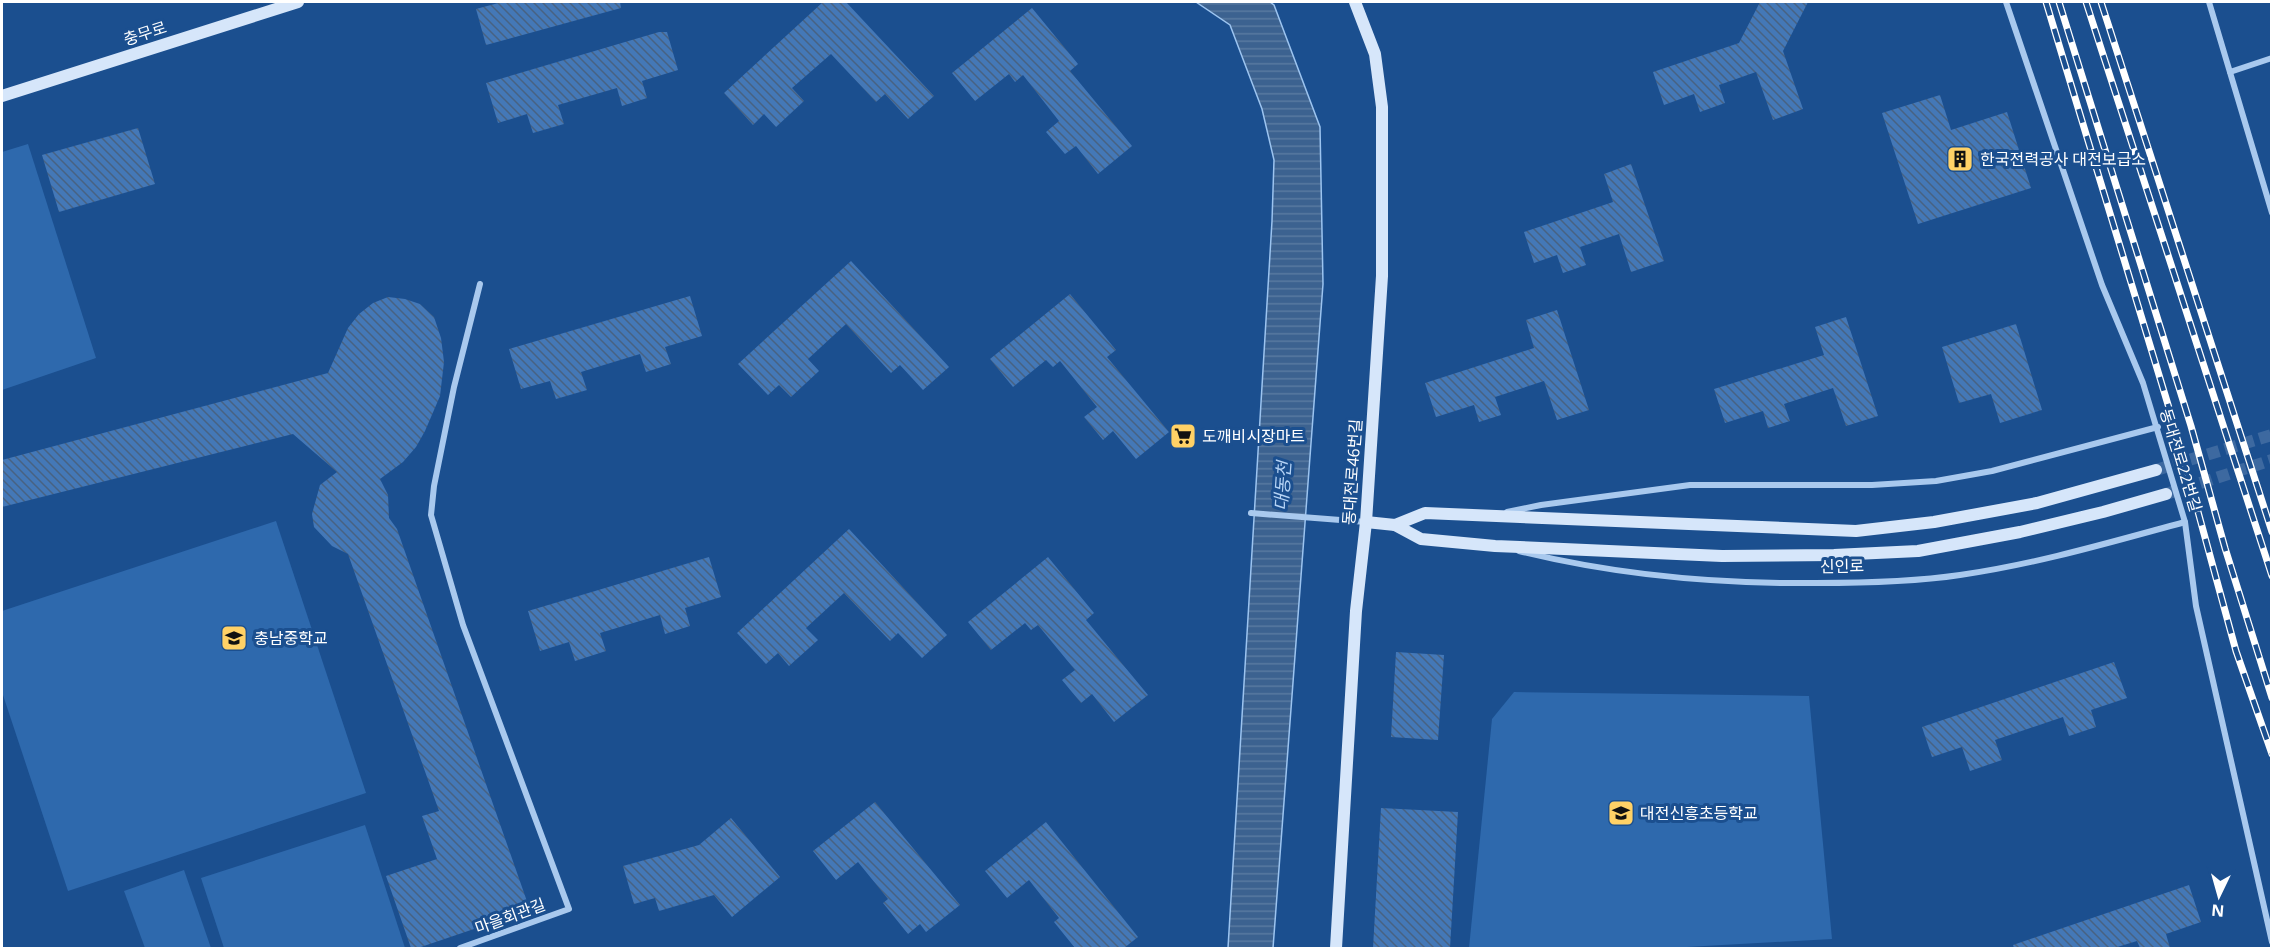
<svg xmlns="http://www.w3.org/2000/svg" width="2273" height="950" font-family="'Open Sans','Noto Sans KR',sans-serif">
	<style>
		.green { fill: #2e69ad }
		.water { fill: url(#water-rules); stroke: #9cc4f0; stroke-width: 1.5 }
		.building { fill: url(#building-back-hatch) }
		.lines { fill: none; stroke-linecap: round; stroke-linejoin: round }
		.secondary-tunnel { stroke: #3d69a0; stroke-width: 12; stroke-dasharray: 12 6; stroke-linecap: butt }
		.street { stroke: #a9c9ee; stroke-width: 6 }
		.secondary { stroke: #d6e6fa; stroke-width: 12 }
		.rail-casing { stroke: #fff; stroke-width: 7 }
		.rail { stroke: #1b4f8f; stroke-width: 4.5; stroke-dasharray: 14; stroke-linecap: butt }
		.labels { text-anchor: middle; stroke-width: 6; stroke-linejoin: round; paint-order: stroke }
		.street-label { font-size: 16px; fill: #fff; stroke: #1b4f8f }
		.poi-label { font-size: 16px; fill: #fff; stroke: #1b4f8f; text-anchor: start }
		.water-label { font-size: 18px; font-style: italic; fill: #b5d3f5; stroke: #1b4f8f }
	</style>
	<defs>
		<pattern id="water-rules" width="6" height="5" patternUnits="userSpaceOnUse" patternTransform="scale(1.5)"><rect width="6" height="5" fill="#3c6290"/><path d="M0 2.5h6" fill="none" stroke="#597aa1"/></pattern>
		<pattern id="building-back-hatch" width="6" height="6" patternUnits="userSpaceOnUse" patternTransform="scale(1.5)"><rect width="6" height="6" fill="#4478b7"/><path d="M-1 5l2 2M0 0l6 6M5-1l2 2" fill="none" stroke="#486282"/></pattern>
	</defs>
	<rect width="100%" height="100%" fill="#1b4f8f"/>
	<g class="green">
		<path d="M28,144L96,358L2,390V152Z"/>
		<path d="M276,521L366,793L68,891L2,692V611Z"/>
		<path d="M1514,692L1809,696L1832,939L1669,948H1469L1492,719Z"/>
		<path d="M365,825L405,948H224L201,878Z"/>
		<path d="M184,870L211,948H145L124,891Z"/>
	</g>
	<path class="water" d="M1196,2H1270L1274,5L1320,127L1323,284L1273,948H1228L1272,221L1274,160L1262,109L1230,25Z"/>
	<g class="building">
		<path d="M502,2H620L621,8L486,45L476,9Z"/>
		<path d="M823,2H846L934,96L908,119L885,94L876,102L831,54L792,88L804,101L776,127L764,114L753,125L724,93Z"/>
		<path d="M1760,2H1808L1783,51L1803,109L1773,120L1756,72L1719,85L1725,103L1700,112L1694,94L1664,105L1653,72L1739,43Z"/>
		<path d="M1032,8L1078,64L1070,71L1132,146L1098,174L1076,146L1065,154L1046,132L1059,121L1023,75L1015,82L1009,74L975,101L952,73Z"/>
		<path d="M659,32H667L678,70L642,81L647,98L622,106L617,88L558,105L564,124L533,133L527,114L498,123L486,83Z"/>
		<path d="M1940,95L1951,130L2007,112L2031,188L1918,224L1882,113Z"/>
		<path d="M138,128L155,184L59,212L42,155Z"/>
		<path d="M1631,164L1664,261L1631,272L1619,234L1580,247L1586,265L1563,273L1557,255L1534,263L1524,232L1613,202L1604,174Z"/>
		<path d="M851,261L949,367L923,390L900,365L891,373L846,324L808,359L819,371L791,397L779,385L768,395L738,364Z"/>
		<path d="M1070,294L1116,350L1107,357L1169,432L1136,459L1113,431L1103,440L1084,417L1097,407L1060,361L1053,367L1046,360L1013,387L990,359Z"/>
		<path d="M690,296L702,336L665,347L671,364L646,372L640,354L581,372L587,390L556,399L550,381L521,389L509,349Z"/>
		<path d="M388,297L405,299L420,304L434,317L441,338L444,362L440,396L425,431L416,447L403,462L380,479L388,495L389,518L397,529L530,910L418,948H411L386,876L437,859L422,816L439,811L348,554L332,546L314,527L312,514L320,485L337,472L293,434L2,507V460L328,373L348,328L359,314L373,303Z"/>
		<path d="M1557,310L1589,410L1557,420L1544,381L1495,397L1501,415L1479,422L1474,405L1436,417L1425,383L1534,348L1526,320Z"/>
		<path d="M1846,317L1878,416L1846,426L1833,388L1784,404L1790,421L1768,428L1763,411L1725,423L1714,389L1824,355L1815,327Z"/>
		<path d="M2016,324L2042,410L2000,423L1991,394L1959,403L1942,347Z"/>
		<path d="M849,529L947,635L922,658L898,633L890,641L844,593L806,628L818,640L789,666L778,653L766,664L737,633Z"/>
		<path d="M709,557L721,597L685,608L690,626L665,634L660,615L600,633L606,651L575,661L569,642L540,651L528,611Z"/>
		<path d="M1048,557L1094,613L1086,620L1148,695L1114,722L1092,694L1081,703L1062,680L1075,670L1038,625L1031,630L1025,623L991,650L968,622Z"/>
		<path d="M1396,652L1444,655L1438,740L1391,737Z"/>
		<path d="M2114,662L2127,698L2091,710L2096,727L2069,736L2063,717L1995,740L2002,760L1970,771L1962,747L1932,757L1922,727Z"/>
		<path d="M875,802L960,905L926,932L920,924L908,934L883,903L888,899L858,862L836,880L813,851Z"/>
		<path d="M1381,808L1458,812L1450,948H1373Z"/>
		<path d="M731,818L780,877L732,917L714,895L659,911L655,898L634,904L623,866L699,845Z"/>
		<path d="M1046,822L1138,937L1124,948H1075L1054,922L1059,918L1029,880L1007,898L985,871Z"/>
		<path d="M2189,885L2201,922L2166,934L2170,948H2140L2137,941L2114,948H2014L2013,945Z"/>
	</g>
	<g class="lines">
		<g class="secondary-tunnel">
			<path d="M2156,470L2272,435"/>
			<path d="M2166,494L2272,460"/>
		</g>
		<g class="street">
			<path d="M2006,2L2102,285L2143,383L2185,522L2196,606L2272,942"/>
			<path d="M2209,2L2272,213"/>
			<path d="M2230,72L2272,58"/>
			<path d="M1507,512L1541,505L1690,485H1872L1936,481L1992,471L2158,427"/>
			<path d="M1251,513L1366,522"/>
			<path d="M1519,551C1616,575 1715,584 1816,583C1863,583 1913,582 1960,575C2037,564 2111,542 2185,522"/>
			<path d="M460,948L569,909L463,625L431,515L434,486L454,387L480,284"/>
		</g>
		<g class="secondary">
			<path d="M2,96L298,2"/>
			<path d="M1366,522L1395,525L1421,539L1495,546L1722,556L1834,555L1918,551L2020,532L2103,512L2166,494"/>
			<path d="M1395,525L1425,513L1856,531L1934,522L2037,503L2156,470"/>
			<path d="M1336,948L1356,611L1366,522L1382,276V107L1375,54L1355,2"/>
		</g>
		<defs>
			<g id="rail">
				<path d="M2046,2L2176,431L2236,651L2272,754"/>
				<path d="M2059,2L2191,426L2225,548L2272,698"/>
				<path d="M2086,2L2272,576"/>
				<path d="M2101,2L2272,532"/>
			</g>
		</defs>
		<use href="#rail" class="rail-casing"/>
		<use href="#rail" class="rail"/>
	</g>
	<defs>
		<symbol id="building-square" viewBox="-11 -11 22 22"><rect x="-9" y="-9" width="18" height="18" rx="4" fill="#ffd166" stroke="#1b4f8f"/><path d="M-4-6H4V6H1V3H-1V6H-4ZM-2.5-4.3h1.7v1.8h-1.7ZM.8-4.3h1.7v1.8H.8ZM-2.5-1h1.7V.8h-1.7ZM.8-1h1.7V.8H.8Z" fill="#111"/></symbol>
		<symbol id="supermarket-square" viewBox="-11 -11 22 22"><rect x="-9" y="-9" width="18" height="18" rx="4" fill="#ffd166" stroke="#1b4f8f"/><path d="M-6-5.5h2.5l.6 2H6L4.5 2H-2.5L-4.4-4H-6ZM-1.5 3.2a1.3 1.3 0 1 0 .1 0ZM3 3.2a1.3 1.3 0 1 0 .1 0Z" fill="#111"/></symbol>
		<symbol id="school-square" viewBox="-11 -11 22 22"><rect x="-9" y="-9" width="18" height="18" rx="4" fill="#ffd166" stroke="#1b4f8f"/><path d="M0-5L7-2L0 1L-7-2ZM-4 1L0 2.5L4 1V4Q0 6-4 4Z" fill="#111"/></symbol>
	</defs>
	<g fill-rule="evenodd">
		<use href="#building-square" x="1945" y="144" width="30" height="30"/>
		<use href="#supermarket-square" x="1168" y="421" width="30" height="30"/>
		<use href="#school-square" x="219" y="623" width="30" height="30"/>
		<use href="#school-square" x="1606" y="798" width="30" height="30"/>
	</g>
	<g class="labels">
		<g class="street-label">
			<text transform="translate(145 33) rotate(-18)" y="6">충무로</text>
			<text transform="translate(2181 460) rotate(73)" y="6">동대전로22번길</text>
			<text transform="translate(1352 472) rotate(-86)" y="6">동대전로46번길</text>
			<text transform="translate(1842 566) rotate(-1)" y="6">신인로</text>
			<text transform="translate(510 916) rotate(-20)" y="6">마을회관길</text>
		</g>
		<g class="poi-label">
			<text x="1980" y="165">한국전력공사 대전보급소</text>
			<text x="1202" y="442">도깨비시장마트</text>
			<text x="254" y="644">충남중학교</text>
			<text x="1640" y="819">대전신흥초등학교</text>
		</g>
		<g class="water-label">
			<text transform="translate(1283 486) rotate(-86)" y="6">대동천</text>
		</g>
	</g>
	<rect width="2273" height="950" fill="none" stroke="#ffffff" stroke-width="6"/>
	<g transform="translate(2219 896) rotate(185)" stroke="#1b4f8f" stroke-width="4.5" paint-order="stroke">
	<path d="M0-4.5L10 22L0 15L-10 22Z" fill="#ffffff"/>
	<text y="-9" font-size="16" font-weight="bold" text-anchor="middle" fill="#ffffff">N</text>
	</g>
</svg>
